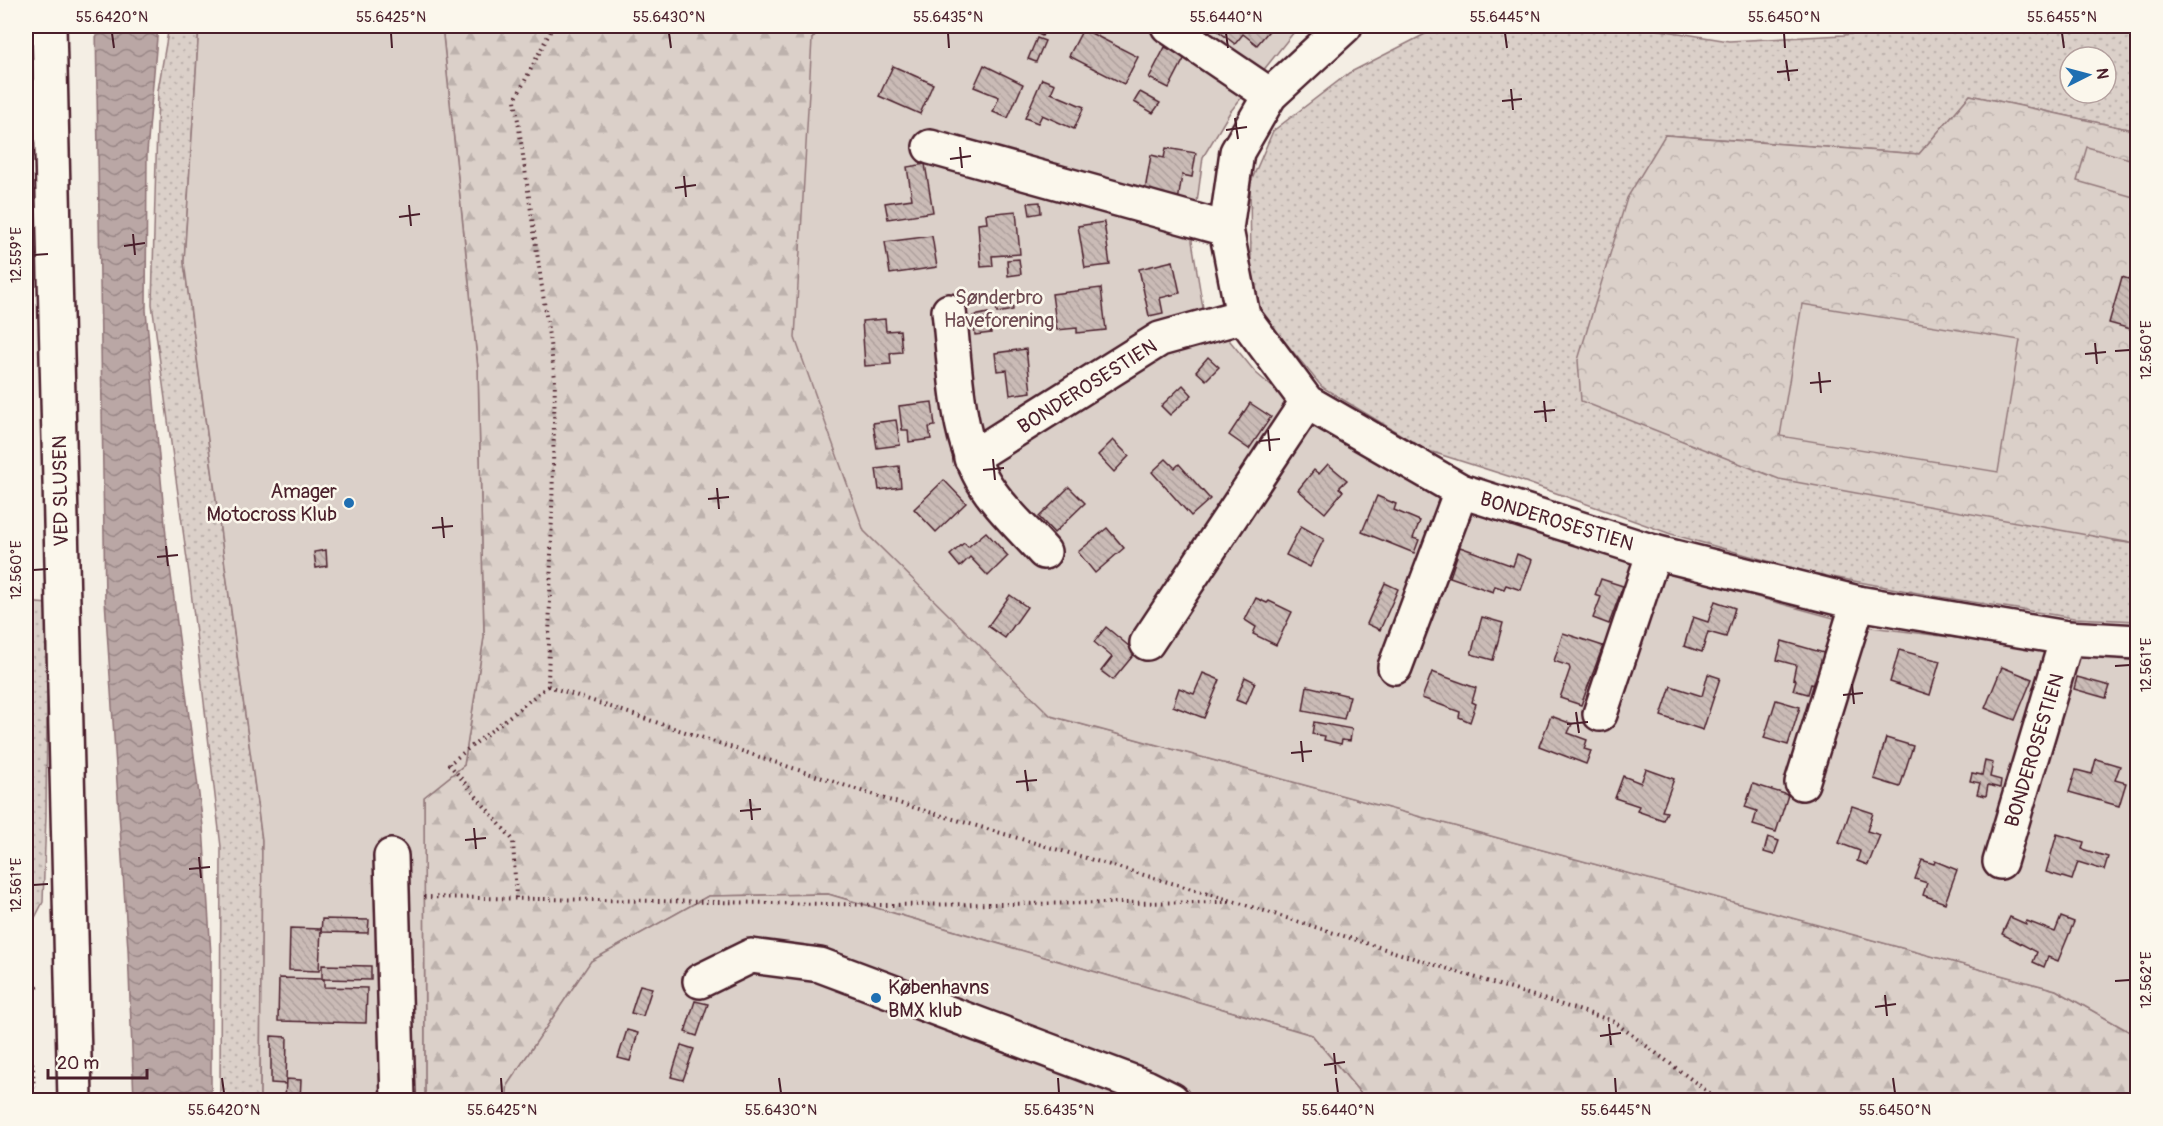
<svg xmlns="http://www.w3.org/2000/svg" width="2163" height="1126" font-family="Pangolin,sans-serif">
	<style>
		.grass { fill: url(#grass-dots); stroke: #92787a; stroke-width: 1.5; fill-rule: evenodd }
		.forest { fill: url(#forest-firs); stroke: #92787a; stroke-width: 1.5 }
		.park { fill: url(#park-crowns); stroke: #92787a; stroke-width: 1.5 }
		.garden { fill: #dbd0c9; stroke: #92787a; stroke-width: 1.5 }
		.water { fill: url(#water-waves); stroke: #8d7174; stroke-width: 1.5 }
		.building { fill: url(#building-back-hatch); stroke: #4a1f2b; stroke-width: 1.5 }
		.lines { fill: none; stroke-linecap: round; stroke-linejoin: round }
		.minor-casing { stroke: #4a1f2b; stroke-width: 38 }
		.path { stroke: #4a1f2b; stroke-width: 4; stroke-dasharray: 1.5 4.5; stroke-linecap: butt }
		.minor { stroke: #fbf7ec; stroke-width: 33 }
		.ticks { fill: none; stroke: #4a1f2b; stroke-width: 2 }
		.poi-dot { fill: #1f6fb2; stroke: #fbf7ec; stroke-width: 2 }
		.labels { text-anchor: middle; stroke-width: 5; stroke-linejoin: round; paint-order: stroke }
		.park-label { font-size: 20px; fill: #6e4b52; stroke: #fbf7ec }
		.street-label { font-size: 20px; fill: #4a1f2b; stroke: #fbf7ec }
		.poi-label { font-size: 20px; fill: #4a1f2b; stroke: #fbf7ec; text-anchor: end }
		.neatline { fill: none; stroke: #4a1f2b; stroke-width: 2 }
		.ticks-label { font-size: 15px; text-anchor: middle; fill: #4a1f2b }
	</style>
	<defs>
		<pattern id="grass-dots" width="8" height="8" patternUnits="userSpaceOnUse" patternTransform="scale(1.5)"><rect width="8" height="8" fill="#dbd0c9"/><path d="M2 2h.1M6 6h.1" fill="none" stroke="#bdb2ad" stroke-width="1.8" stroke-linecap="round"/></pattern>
		<pattern id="forest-firs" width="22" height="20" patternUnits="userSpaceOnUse" patternTransform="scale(1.5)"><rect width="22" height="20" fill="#dbd0c9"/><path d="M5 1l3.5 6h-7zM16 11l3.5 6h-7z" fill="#bdb2ad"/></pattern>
		<pattern id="park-crowns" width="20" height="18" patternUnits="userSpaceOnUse" patternTransform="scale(1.5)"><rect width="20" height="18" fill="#dbd0c9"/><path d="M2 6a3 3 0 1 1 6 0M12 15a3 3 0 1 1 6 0" fill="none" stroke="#bdb2ad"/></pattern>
		<pattern id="water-waves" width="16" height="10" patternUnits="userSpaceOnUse" patternTransform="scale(1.5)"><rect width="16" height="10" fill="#baa7a5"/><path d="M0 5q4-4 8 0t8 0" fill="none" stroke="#998787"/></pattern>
		<pattern id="building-back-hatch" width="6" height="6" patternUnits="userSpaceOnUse" patternTransform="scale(1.5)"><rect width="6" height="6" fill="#cabbb6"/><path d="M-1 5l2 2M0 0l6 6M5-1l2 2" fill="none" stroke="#afa09d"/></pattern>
	</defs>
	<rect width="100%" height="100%" fill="#f4eee4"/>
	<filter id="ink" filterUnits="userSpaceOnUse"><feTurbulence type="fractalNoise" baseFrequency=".0167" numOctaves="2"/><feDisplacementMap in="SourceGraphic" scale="12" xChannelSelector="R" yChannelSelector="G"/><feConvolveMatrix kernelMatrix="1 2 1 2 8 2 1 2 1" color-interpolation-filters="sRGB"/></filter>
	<g filter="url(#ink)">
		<g class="grass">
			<path d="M169,26H199L184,262L262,840L260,1100H220L221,847L189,574L152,304L158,90Z"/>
			<path d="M1463,26H1635L1729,41L1844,35L1903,26H2048L2137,35V131L1970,95L1919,154L1665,135L2114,541L2137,544V621L2074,618L1934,596L1811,573L1671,534L1511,477L1426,450L1322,387L1261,313L1251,266L1250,184L1273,131L1349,73L1431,31ZM2070,57H2106V93H2070Z"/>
			<path d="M26,602L48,604L46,815L43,902L26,935Z"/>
		</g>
		<path class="forest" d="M442,26H822L812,39L1051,716L2056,990L2137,1036V1100H1366L1312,1035L828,894L708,896L591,961L508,1084L506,1100H425L424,797L464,765L484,637L478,369Z"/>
		<path class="park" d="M1970,95L2137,131V544L1779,479L1581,401L1578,360L1627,198L1665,135L1919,154Z"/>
		<g class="garden">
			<path d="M199,26H442L478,369L484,637L464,765L424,797L425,1100H260L262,840L184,262Z"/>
			<path d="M822,26H1302L1294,32L1230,112L1203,157L1192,241L1203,308L1256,373L1306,416L1661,571L1863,626L2137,661V1036L2056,990L1051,716L864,531L795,338L812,39Z"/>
			<path d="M2087,147L2137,161V198L2077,181Z"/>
			<path d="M1802,304L2020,340L1998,472L1780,436Z"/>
			<path d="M828,894L1312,1035L1366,1100H506L508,1084L591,961L708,896Z"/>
		</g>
		<path class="water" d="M96,26H158L147,153L146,310L166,536L203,826L211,955V1100H134L128,949L105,600Z"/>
		<g class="building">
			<path d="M1022,26H1047L1042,36Z"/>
			<path d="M1192,26H1273L1257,45L1243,34L1235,44L1213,27L1205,38Z"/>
			<path d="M1083,29L1138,57L1124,84L1069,56Z"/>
			<path d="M1037,38L1045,41L1036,62L1028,59Z"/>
			<path d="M1165,47L1185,57L1169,88L1149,78Z"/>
			<path d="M984,65L1023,84L1008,118L993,112L999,97L974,87Z"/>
			<path d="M893,66L933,84L920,114L879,96Z"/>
			<path d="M1042,79L1055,84L1051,93L1084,107L1074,129L1042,115L1038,123L1025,118Z"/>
			<path d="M1140,92L1160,103L1153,113L1134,102Z"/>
			<path d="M1166,148L1196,153L1192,177L1182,175L1178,202L1144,196L1151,155L1164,158Z"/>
			<path d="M925,164L933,212L888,219L885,203L912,199L907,167Z"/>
			<path d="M1040,202L1041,213L1030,215L1028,203Z"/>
			<path d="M1016,211L1020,254L992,256L993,266L981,267L978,224L987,223L986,214Z"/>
			<path d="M1104,222L1110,265L1085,268L1078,226Z"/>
			<path d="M932,236L937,267L890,274L885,242Z"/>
			<path d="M1019,259L1021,274L1008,276L1007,260Z"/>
			<path d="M1173,261L1180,293L1160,298L1163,313L1149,316L1139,269Z"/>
			<path d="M2122,277L2138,282V331L2109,323Z"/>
			<path d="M1101,288L1106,330L1077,333V328L1057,330L1052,294Z"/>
			<path d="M1011,294L1013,310L997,313L995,297Z"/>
			<path d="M988,313L991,333L975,335L973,316Z"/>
			<path d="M885,319L886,331L900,330L902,352L890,353L891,364L865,366L862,321Z"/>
			<path d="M1026,349L1031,392L1010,395L1007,370L997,371L995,353Z"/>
			<path d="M1208,357L1219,367L1206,380L1196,371Z"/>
			<path d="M1183,385L1192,395L1170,415L1161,406Z"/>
			<path d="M932,402L935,426L929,427L931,439L909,442L908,430H902L899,406Z"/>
			<path d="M1250,403L1271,417L1249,449L1229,435Z"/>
			<path d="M896,420L900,445L877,448L873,423Z"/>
			<path d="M1113,440L1129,456L1114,472L1098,455Z"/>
			<path d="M1166,459L1175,468L1179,464L1210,499L1191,516L1152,472Z"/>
			<path d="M1328,464L1347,480L1339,488L1343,491L1325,513L1298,490L1314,470L1319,474Z"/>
			<path d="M899,466L901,487L879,490L876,469Z"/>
			<path d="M944,480L966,503L936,532L914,509Z"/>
			<path d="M1069,487L1085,503L1054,533L1039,517Z"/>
			<path d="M1377,496L1396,504L1394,510L1420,521L1413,538L1419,540L1414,553L1362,532Z"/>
			<path d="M1301,526L1324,539L1310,567L1286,555Z"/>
			<path d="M1107,528L1124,548L1095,573L1078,552Z"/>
			<path d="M986,532L1008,556L988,576L970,557L960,567L950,555L964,543L968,547Z"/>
			<path d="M1460,547L1513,566L1517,554L1532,560L1521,590L1506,585L1504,589L1495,586L1493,592L1450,577Z"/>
			<path d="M326,550L327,566L316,568L314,552Z"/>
			<path d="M1601,579L1623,586L1609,624L1593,618L1601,597L1595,595Z"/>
			<path d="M1385,583L1398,589L1380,630L1367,624Z"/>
			<path d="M1010,595L1027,607L1005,638L988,626Z"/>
			<path d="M1256,598L1267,603L1269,601L1292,612L1276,645L1253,634L1256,627L1245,620Z"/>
			<path d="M1715,601L1735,608L1726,637L1708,632L1702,652L1684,646L1693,617L1708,622Z"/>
			<path d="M1482,617L1503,623L1493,660L1471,654Z"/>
			<path d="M1106,627L1136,652L1113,680L1101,671L1112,657L1094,642Z"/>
			<path d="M1563,633L1603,646L1581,705L1560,698L1570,669L1569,666L1554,661Z"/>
			<path d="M1782,641L1824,653L1815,685L1811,684L1808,694L1793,690L1796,680L1793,679L1796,665L1777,660Z"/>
			<path d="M1899,650L1940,661L1930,695L1890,682Z"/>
			<path d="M2002,667L2032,679L2015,720L1985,708Z"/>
			<path d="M1432,672L1476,688L1472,702L1476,704L1470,722L1459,717L1460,712L1422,698Z"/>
			<path d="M1203,673L1220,680L1204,718L1173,706L1179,688L1194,694Z"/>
			<path d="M1708,674L1720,678L1703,730L1661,716L1671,686L1702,696Z"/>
			<path d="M1245,677L1255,682L1246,704L1236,700Z"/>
			<path d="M2077,677L2110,686L2106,698L2074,689Z"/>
			<path d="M1307,686L1350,696L1344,719L1303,711Z"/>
			<path d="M1776,700L1800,707L1788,745L1764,738Z"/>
			<path d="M1551,716L1572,724L1568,733L1587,740L1584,749L1591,751L1586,764L1539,746Z"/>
			<path d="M1314,722L1352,729L1350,741L1342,740L1341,744L1324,740L1325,736L1312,734Z"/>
			<path d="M1886,738L1913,746L1900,787L1874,779Z"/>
			<path d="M2096,759L2120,766L2115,780L2126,783L2119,806L2069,792L2076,770L2092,774Z"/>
			<path d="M1985,761L1993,763L1990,777L2001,780L2000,788L1988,785L1986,796L1977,794L1980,783L1970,781L1972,773L1982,775Z"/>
			<path d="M1646,769L1674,779L1662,811L1667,812L1663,820L1637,811L1639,806L1615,798L1623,776L1641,783Z"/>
			<path d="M1753,784L1788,795L1776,832L1753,825L1757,811L1745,807Z"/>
			<path d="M1852,806L1873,813L1867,831L1880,835L1868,865L1857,861L1860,851L1839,843Z"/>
			<path d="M2057,834L2084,842L2082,849L2108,857L2104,870L2078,862L2072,880L2046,872Z"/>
			<path d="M1768,837L1779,841L1774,855L1764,852Z"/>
			<path d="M1922,860L1934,864L1935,861L1957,870L1945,903L1923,895L1927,883L1915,879Z"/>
			<path d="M2010,917L2026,924L2027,921L2055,932L2061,917L2074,922L2058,961L2048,957L2044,967L2033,962L2037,952L2002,934Z"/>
			<path d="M322,919L369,920L368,933L321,932Z"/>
			<path d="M290,928L321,929L319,971L289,970Z"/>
			<path d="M322,965L371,966V980L322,979Z"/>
			<path d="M279,978L324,979V987L367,988L366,1023L278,1021Z"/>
			<path d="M640,985L652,988L643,1016L631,1013Z"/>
			<path d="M695,1001L708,1004L697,1036L685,1032Z"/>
			<path d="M627,1030L638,1033L630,1061L618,1058Z"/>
			<path d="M271,1036L287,1037L286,1084L271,1083Z"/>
			<path d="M681,1045L694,1049L683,1080L671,1077Z"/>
			<path d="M286,1079L301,1080L300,1100H285Z"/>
		</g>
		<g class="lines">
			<defs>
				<g id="minor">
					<path d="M49,26L75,1100"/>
					<path d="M1168,26L1270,95"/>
					<path d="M1345,26L1270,95L1237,152L1226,229L1243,316L1307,402L1461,491L1654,552L1858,603L2067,638L2138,642"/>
					<path d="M930,147L1226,229"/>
					<path d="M949,311C956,370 955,445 991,493C1006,514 1026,532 1044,552"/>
					<path d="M971,458L1160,339L1243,316"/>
					<path d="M1147,643L1307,402"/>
					<path d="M1395,667L1461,491"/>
					<path d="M1600,714L1654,552"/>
					<path d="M1802,783L1858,603"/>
					<path d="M391,856L398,1100"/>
					<path d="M2000,862L2067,638"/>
					<path d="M700,981L751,956L820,965L1146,1087L1172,1100"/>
				</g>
			</defs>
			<use href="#minor" class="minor-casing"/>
			<g class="path">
				<path d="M553,26L515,100L555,378L548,686L885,799L1236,902L1613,1021L1719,1100"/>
				<path d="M424,897L886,905L1230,902"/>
				<path d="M516,898L513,840L449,764L548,686"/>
				<path d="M26,991L40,986"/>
				<path d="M26,1046L33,1066L34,1100"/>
			</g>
			<use href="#minor" class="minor"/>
		</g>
	</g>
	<path class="ticks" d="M112,33L114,48M391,33L392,48M669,33L671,48M948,33L949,48M1226,33L1228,48M1505,33L1507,48M1784,33L1785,48M2062,33L2064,48M1786,60L1789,81M1777,72L1798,70M1511,89L1513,110M1502,101L1522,99M1235,118L1238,139M1226,130L1247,127M960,147L962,168M950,159L971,156M684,176L686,197M675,188L696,185M409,205L411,226M399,217L420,214M133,234L135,255M124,246L145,243M33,255L48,254M2095,343L2097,364M2115,351L2130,350M2085,354L2106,352M1819,372L1821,393M1810,383L1831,381M1544,401L1546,422M1534,412L1555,410M1268,430L1270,451M1259,441L1280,439M993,459L995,480M983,470L1004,468M717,488L719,509M708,499L729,497M442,517L444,538M432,528L453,526M166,546L168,566M157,557L178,555M33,570L48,569M2115,666L2130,665M1852,684L1854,704M1843,695L1863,693M1576,712L1579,733M1567,724L1588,722M1301,741L1303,762M1291,753L1312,751M1025,770L1028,791M1016,782L1037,780M750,799L752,820M740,811L761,809M474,828L476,849M465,840L486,838M199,857L201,878M189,869L210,867M33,885L48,884M2115,981L2130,980M1885,995L1887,1016M1875,1007L1896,1004M1609,1024L1611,1045M1600,1036L1621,1033M1334,1053L1336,1074M1324,1065L1345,1062M222,1078L224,1093M501,1078L502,1093M779,1078L781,1093M1058,1078L1059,1093M1336,1078L1338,1093M1615,1078L1616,1093M1893,1078L1895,1093"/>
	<g class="poi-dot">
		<circle cx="349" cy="503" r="6"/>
		<circle cx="876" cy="998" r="6"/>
	</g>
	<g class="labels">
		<g class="park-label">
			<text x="999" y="304">Sønderbro<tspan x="999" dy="23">Haveforening</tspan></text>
		</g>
		<g class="street-label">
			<text transform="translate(1087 386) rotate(-32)" y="7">BONDEROSESTIEN</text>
			<text transform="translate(60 491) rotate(-91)" y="7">VED SLUSEN</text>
			<text transform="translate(1557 521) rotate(17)" y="7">BONDEROSESTIEN</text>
			<text transform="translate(2034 750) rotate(-73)" y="7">BONDEROSESTIEN</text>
		</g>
		<g class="poi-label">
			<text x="337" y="498">Amager<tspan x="337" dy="23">Motocross Klub</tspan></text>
			<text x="888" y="994" text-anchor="start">Københavns<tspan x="888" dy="23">BMX klub</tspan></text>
		</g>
	</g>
	<rect width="2163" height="1126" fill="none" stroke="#fbf7ec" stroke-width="66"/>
	<g transform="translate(2088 75) rotate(84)"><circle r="28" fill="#fbf7ec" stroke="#b4a19f" stroke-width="1.5"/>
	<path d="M0-4.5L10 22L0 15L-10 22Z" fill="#1f6fb2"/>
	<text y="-9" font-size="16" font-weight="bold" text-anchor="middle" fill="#4a1f2b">N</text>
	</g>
	<path d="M48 1069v9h99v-9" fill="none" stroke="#4a1f2b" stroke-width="3"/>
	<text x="57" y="1069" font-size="18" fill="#4a1f2b" stroke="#fbf7ec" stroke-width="4.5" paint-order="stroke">20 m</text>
	<rect x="33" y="33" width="2097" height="1060" class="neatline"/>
	<g class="ticks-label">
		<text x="112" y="22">55.6420°N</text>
		<text x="391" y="22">55.6425°N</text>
		<text x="669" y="22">55.6430°N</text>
		<text x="948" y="22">55.6435°N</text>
		<text x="1226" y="22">55.6440°N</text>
		<text x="1505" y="22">55.6445°N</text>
		<text x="1784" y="22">55.6450°N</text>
		<text x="2062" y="22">55.6455°N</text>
		<text transform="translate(16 255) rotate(-90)" y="5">12.559°E</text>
		<text transform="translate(2146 350) rotate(-90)" y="5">12.560°E</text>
		<text transform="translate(16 570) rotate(-90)" y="5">12.560°E</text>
		<text transform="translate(2146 665) rotate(-90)" y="5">12.561°E</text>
		<text transform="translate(16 885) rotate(-90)" y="5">12.561°E</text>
		<text transform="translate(2146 980) rotate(-90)" y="5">12.562°E</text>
		<text x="224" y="1115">55.6420°N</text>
		<text x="502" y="1115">55.6425°N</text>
		<text x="781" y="1115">55.6430°N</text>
		<text x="1059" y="1115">55.6435°N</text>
		<text x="1338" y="1115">55.6440°N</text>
		<text x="1616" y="1115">55.6445°N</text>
		<text x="1895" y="1115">55.6450°N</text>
	</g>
</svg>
